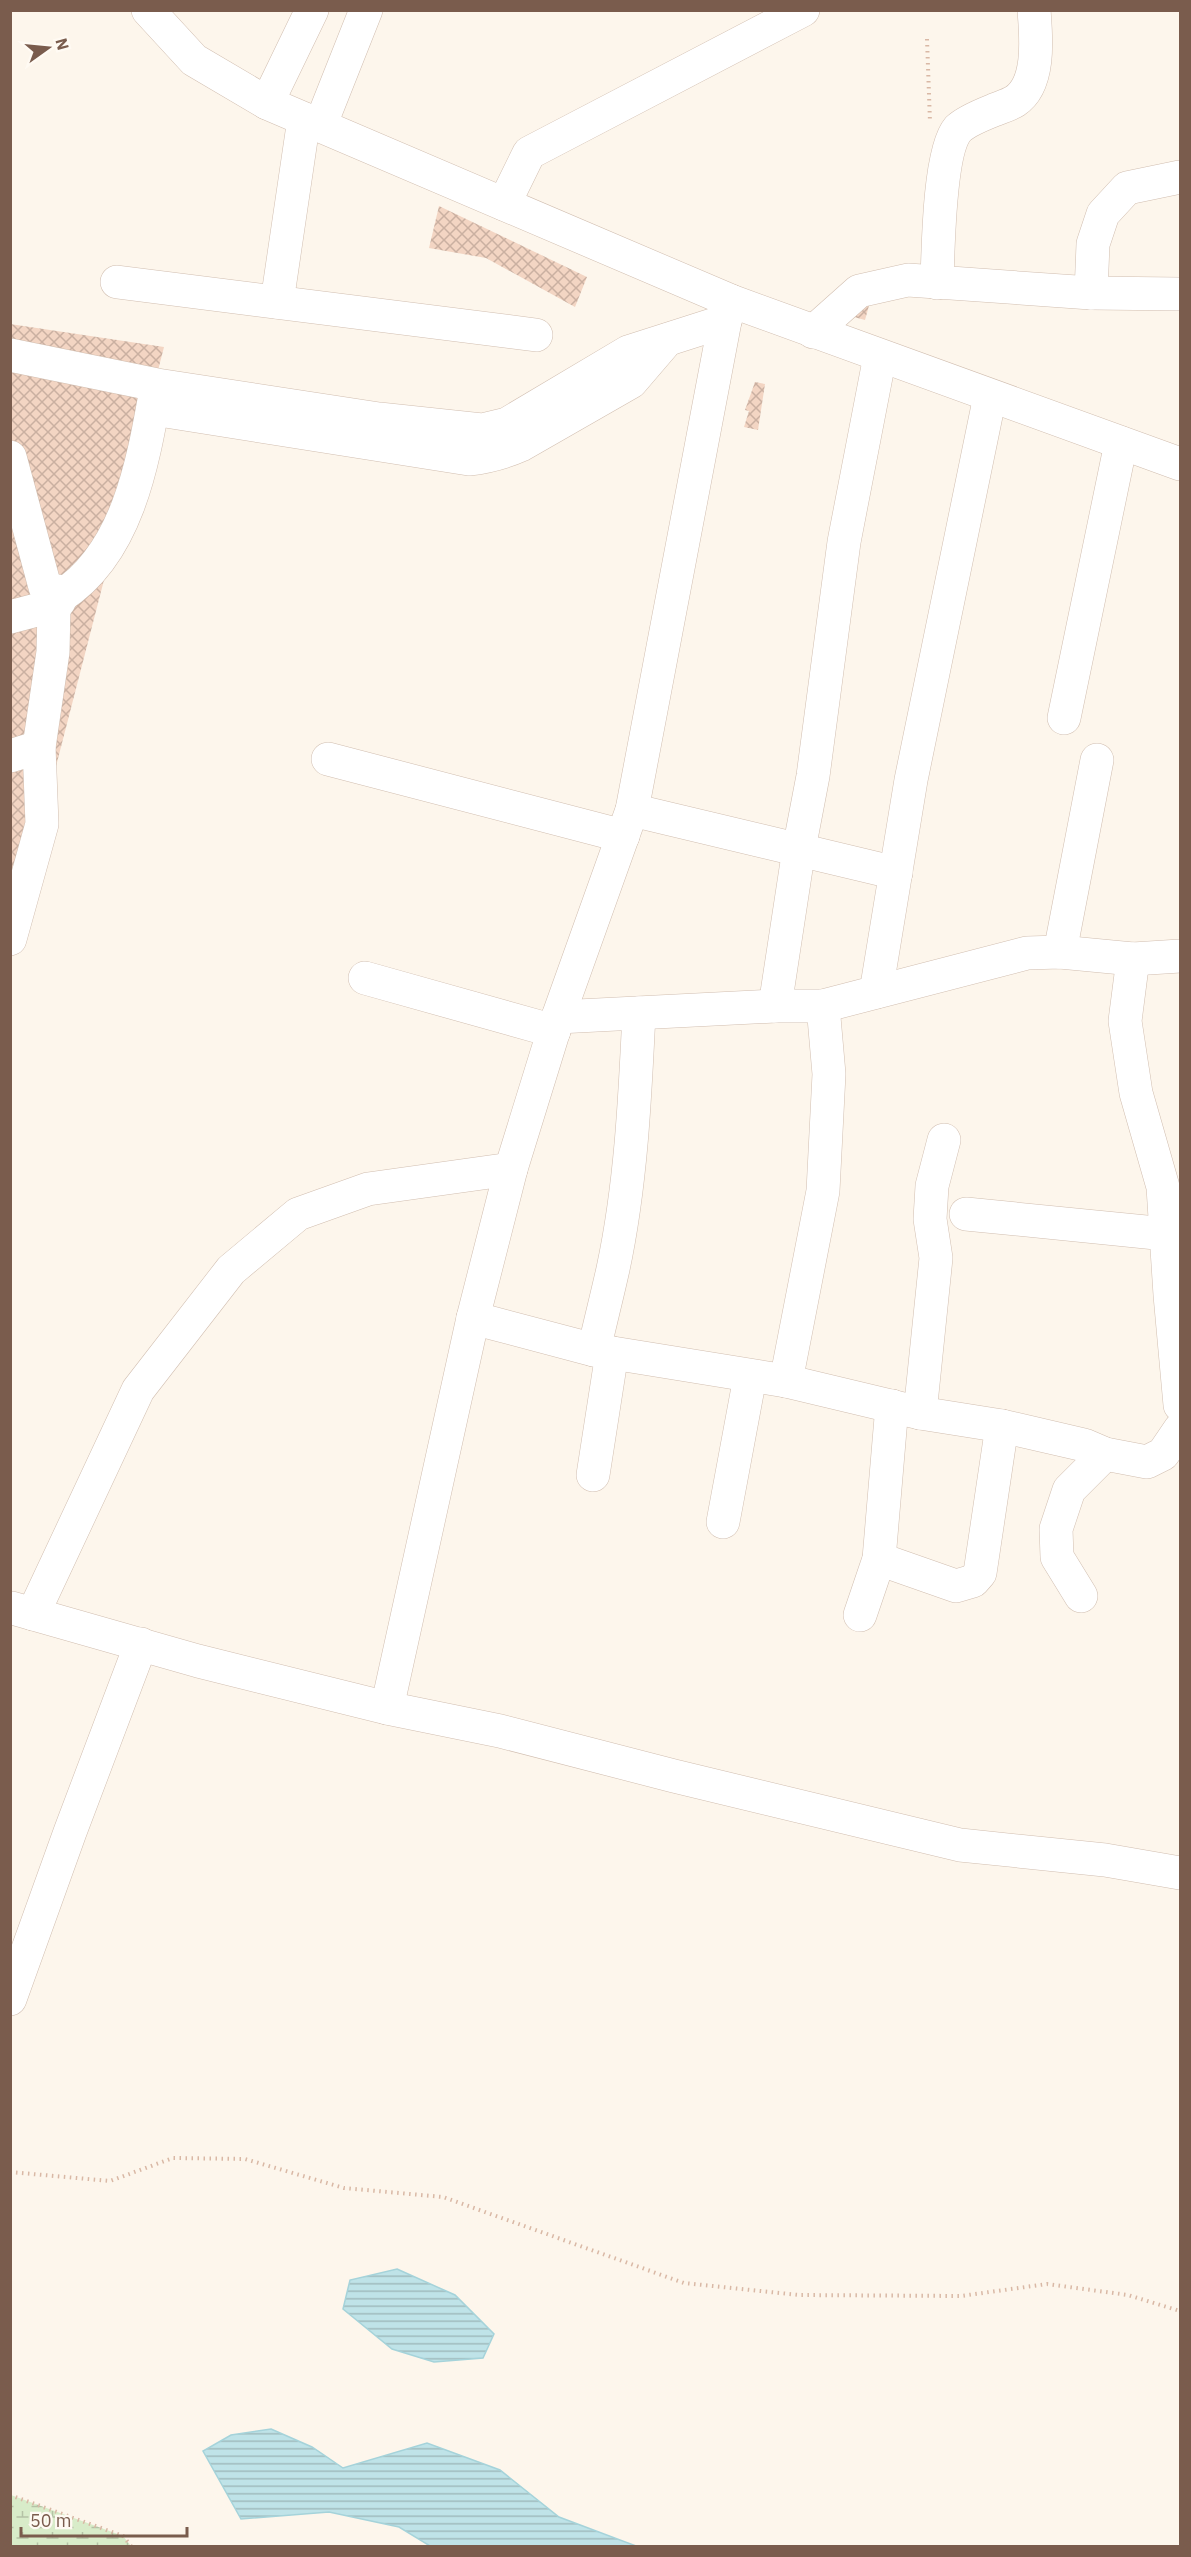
<svg xmlns="http://www.w3.org/2000/svg" width="1191" height="2557" font-family="'IBM Plex Sans',sans-serif">
	<style>
		.wetland { fill: url(#wetland-marsh) }
		.water { fill: url(#water-rules); stroke: #a5d3da; stroke-width: 1.5 }
		.building { fill: url(#building-cross-hatch) }
		.lines { fill: none; stroke-linecap: round; stroke-linejoin: round }
		.minor-casing { stroke: #d1beb0; stroke-width: 34 }
		.path { stroke: #d9b8a5; stroke-width: 4; stroke-dasharray: 1.5 4.5; stroke-linecap: butt }
		.minor { stroke: #fff; stroke-width: 33 }
	</style>
	<defs>
		<pattern id="wetland-marsh" width="20" height="14" patternUnits="userSpaceOnUse" patternTransform="scale(1.5)"><rect width="20" height="14" fill="#d8ecc9"/><path d="M1 5h8M5 5V1M11 12h8M15 12V8" fill="none" stroke="#b4c2a5"/></pattern>
		<pattern id="water-rules" width="6" height="5" patternUnits="userSpaceOnUse" patternTransform="scale(1.5)"><rect width="6" height="5" fill="#bfe3e8"/><path d="M0 2.5h6" fill="none" stroke="#a0bbbe"/></pattern>
		<pattern id="building-cross-hatch" width="8" height="8" patternUnits="userSpaceOnUse" patternTransform="scale(1.5)"><rect width="8" height="8" fill="#f3d5c3"/><path d="M0 0l8 8M0 8l8-8" fill="none" stroke="#cab0a1"/></pattern>
	</defs>
	<rect width="100%" height="100%" fill="#fdf6ec"/>
	<path class="wetland" d="M11,2495L123,2536L131,2546H11Z"/>
	<g class="water">
		<path d="M397,2269L455,2295L494,2334L483,2358L434,2362L392,2349L343,2309L350,2280Z"/>
		<path d="M271,2429L312,2447L343,2468L427,2443L500,2470L559,2517L636,2546H430L399,2527L329,2512L241,2519L203,2451L231,2435Z"/>
	</g>
	<g class="building">
		<path d="M439,206L587,277L575,307L486,258L429,248Z"/>
		<path d="M870,302L865,320L854,317Z"/>
		<path d="M10,324L164,347L11,941H10Z"/>
		<path d="M755,382L765,384L758,430L744,427L749,411L745,410Z"/>
	</g>
	<g class="lines">
		<defs>
			<g id="minor">
				<path d="M148,10L194,60L267,103L731,301L1180,464"/>
				<path d="M267,103L312,10"/>
				<path d="M320,126L366,10"/>
				<path d="M504,204L529,153L803,10"/>
				<path d="M117,282L536,335"/>
				<path d="M937,283C938,251 939,151 958,129C966,121 984,114 994,110C1001,107 1009,105 1015,101C1041,84 1036,36 1034,10"/>
				<path d="M1091,293L1093,244L1103,214L1127,188L1180,177"/>
				<path d="M277,302L304,119"/>
				<path d="M813,332L859,291L908,280L1091,293L1180,294"/>
				<path d="M10,355L157,385L379,419L482,430L507,424L628,352L725,321"/>
				<path d="M153,409L469,459C488,457 503,453 521,445L631,382L667,340"/>
				<path d="M10,457L45,587"/>
				<path d="M61,596C128,553 143,462 156,389"/>
				<path d="M10,617L44,608H54L60,600L58,591"/>
				<path d="M1064,718L1121,443"/>
				<path d="M10,756L39,747"/>
				<path d="M328,759L623,836"/>
				<path d="M632,810L896,873"/>
				<path d="M10,939L42,824L39,747L53,652L54,608"/>
				<path d="M1060,952L1097,760"/>
				<path d="M1133,959L1125,1021L1136,1093L1163,1187L1170,1295L1180,1405"/>
				<path d="M365,978L554,1031"/>
				<path d="M876,992L911,780L990,396"/>
				<path d="M775,1006L799,849L813,776L844,542L880,356"/>
				<path d="M558,1017L775,1006H823L1027,953L1060,952L1133,959L1180,956"/>
				<path d="M966,1214L1166,1234"/>
				<path d="M473,1318L594,1350L786,1381L920,1413L1002,1426L1084,1445L1105,1454L1147,1462L1163,1454L1180,1429"/>
				<path d="M594,1350C600,1323 607,1296 613,1269C631,1185 635,1098 639,1013"/>
				<path d="M786,1381L823,1191L829,1074L823,1006"/>
				<path d="M920,1413L936,1258L930,1219L932,1186L944,1140"/>
				<path d="M593,1475L612,1353"/>
				<path d="M723,1522L750,1377"/>
				<path d="M879,1559L956,1586L973,1581L980,1573L1002,1426"/>
				<path d="M1081,1596L1057,1557L1056,1529L1069,1490L1105,1454"/>
				<path d="M12,1608L33,1614L138,1390L231,1270L298,1214L368,1189L511,1169"/>
				<path d="M33,1614L198,1661L387,1708L500,1731L674,1776L960,1845L1105,1860L1180,1873"/>
				<path d="M860,1615L879,1559L892,1406"/>
				<path d="M387,1708L473,1318L511,1169L558,1017L632,810L725,321L731,301"/>
				<path d="M10,1999L70,1832L141,1644"/>
			</g>
		</defs>
		<use href="#minor" class="minor-casing"/>
		<g class="path">
			<path d="M927,39L930,122"/>
			<path d="M10,2172L110,2181L173,2158L245,2159L344,2188L443,2197L684,2283L799,2295L961,2296L1047,2284L1128,2295L1180,2311"/>
			<path d="M10,2495L123,2536L131,2546"/>
		</g>
		<use href="#minor" class="minor"/>
	</g>
	<rect width="1191" height="2557" fill="none" stroke="#7a5c4d" stroke-width="24"/>
	<g transform="translate(48 48) rotate(75)" stroke="#fffaf3" stroke-width="4.5" paint-order="stroke">
	<path d="M0-4.5L10 22L0 15L-10 22Z" fill="#7a5c4d"/>
	<text y="-9" font-size="16" font-weight="bold" text-anchor="middle" fill="#7a5c4d">N</text>
	</g>
	<path d="M21 2527v9h166v-9" fill="none" stroke="#7a5c4d" stroke-width="3"/>
	<text x="30" y="2527" font-size="18" fill="#7a5c4d" stroke="#fffaf3" stroke-width="4.5" paint-order="stroke">50 m</text>
</svg>
